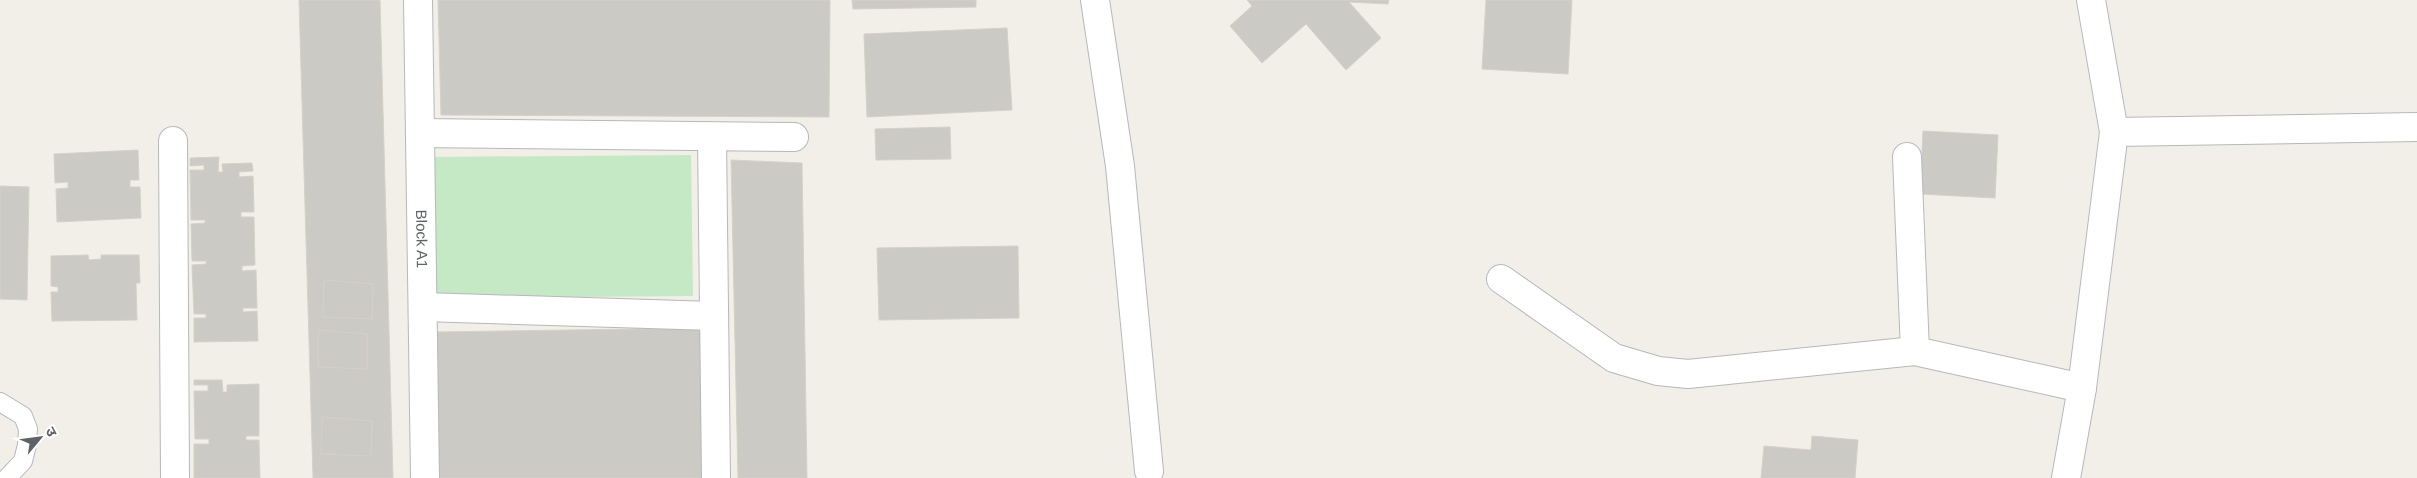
<svg xmlns="http://www.w3.org/2000/svg" width="2417" height="478" font-family="Helvetica,'Noto Sans Devanagari',sans-serif">
	<style>
		.green { fill: #c5e8c5 }
		.building { fill: #cccac5; stroke: #d6d1c6 }
		.lines { fill: none; stroke-linecap: round; stroke-linejoin: round }
		.lane-casing { stroke: #b5b8bc; stroke-width: 20 }
		.street-casing { stroke: #b5b8bc; stroke-width: 30 }
		.lane { stroke: #fff; stroke-width: 18 }
		.street { stroke: #fff; stroke-width: 28 }
		.labels { text-anchor: middle; stroke-width: 4; stroke-linejoin: round; paint-order: stroke }
		.street-label { font-size: 15px; fill: #5f6368; stroke: #fff }
	</style>
	<rect width="100%" height="100%" fill="#f1efe8"/>
	<path class="green" d="M691,155L693,296L429,298L426,157Z"/>
	<g class="building">
		<path d="M299,0H380L393,478H313Z"/>
		<path d="M438,0H830L829,117L441,115Z"/>
		<path d="M852,0H976V7L853,9Z"/>
		<path d="M1247,0H1389L1388,4L1349,2L1381,38L1346,70L1306,24L1262,63L1230,26L1252,6Z"/>
		<path d="M1486,0H1572L1568,74L1482,69Z"/>
		<path d="M1007,28L1012,110L867,117L864,34Z"/>
		<path d="M950,127L951,159L876,160L875,129Z"/>
		<path d="M1923,131L1998,135L1995,198L1920,194Z"/>
		<path d="M138,150L139,180H130V187H140L141,218L57,222L56,189L68,188V182L55,183L54,154Z"/>
		<path d="M219,157L218,172H223L222,164L252,163L253,171L239,172V177L253,176L254,212H241V217H254L255,265L242,266V271L256,270L257,308H243V312L257,311L258,341L194,342V318H206V314H194L192,265L206,264V261H192L191,224L205,223V220H191L190,170H204V165L190,166V158Z"/>
		<path d="M731,160L802,163L807,478H738Z"/>
		<path d="M0,186L29,187L27,300L0,299Z"/>
		<path d="M1018,246L1019,318L879,320L877,248Z"/>
		<path d="M88,255L89,260L101,259V255H139L140,283H136L137,320L52,321L51,292H58V287L51,286V256Z"/>
		<path d="M324,280L373,284L372,319L323,317Z"/>
		<path d="M700,328L703,478H439L436,332Z"/>
		<path d="M318,330L367,334V369L318,367Z"/>
		<path d="M194,380H222L223,392H227V385L259,384V436H246V440H259L260,478H194V444H209V439H195L194,391H208V385H194Z"/>
		<path d="M322,417L372,421L371,456L321,454Z"/>
		<path d="M1812,436L1858,440L1855,478H1761L1764,446L1811,450Z"/>
	</g>
	<g class="lines">
		<defs>
			<path id="lane" d="M0,402L23,416L28,429L27,445L23,461L7,478"/>
			<g id="street">
				<path id="s1" d="M418,0L425,478"/>
				<path d="M1095,0L1120,166L1149,471"/>
				<path d="M2114,132L2417,127"/>
				<path d="M420,133L794,137"/>
				<path d="M712,138L716,478"/>
				<path d="M173,141L175,478"/>
				<path d="M1907,157L1915,351"/>
				<path d="M1501,279L1614,358L1658,371L1688,374L1915,351L2082,388"/>
				<path d="M423,307L714,316"/>
				<path d="M2066,478L2082,388L2114,132L2091,0"/>
			</g>
		</defs>
		<use href="#lane" class="lane-casing"/>
		<use href="#street" class="street-casing"/>
		<use href="#lane" class="lane"/>
		<use href="#street" class="street"/>
	</g>
	<g class="labels">
		<g class="street-label">
			<text dy="5" stroke="none"><textPath href="#s1" startOffset="239">Block A1</textPath></text>
		</g>
	</g>
	<g transform="translate(40 438) rotate(61)" stroke="#ffffff" stroke-width="4" paint-order="stroke">
	<path d="M0-4L9 19L0 12L-9 19Z" fill="#5f6368"/>
	<text y="-8" font-size="14" font-weight="bold" text-anchor="middle" fill="#5f6368">उ</text>
	</g>
</svg>
